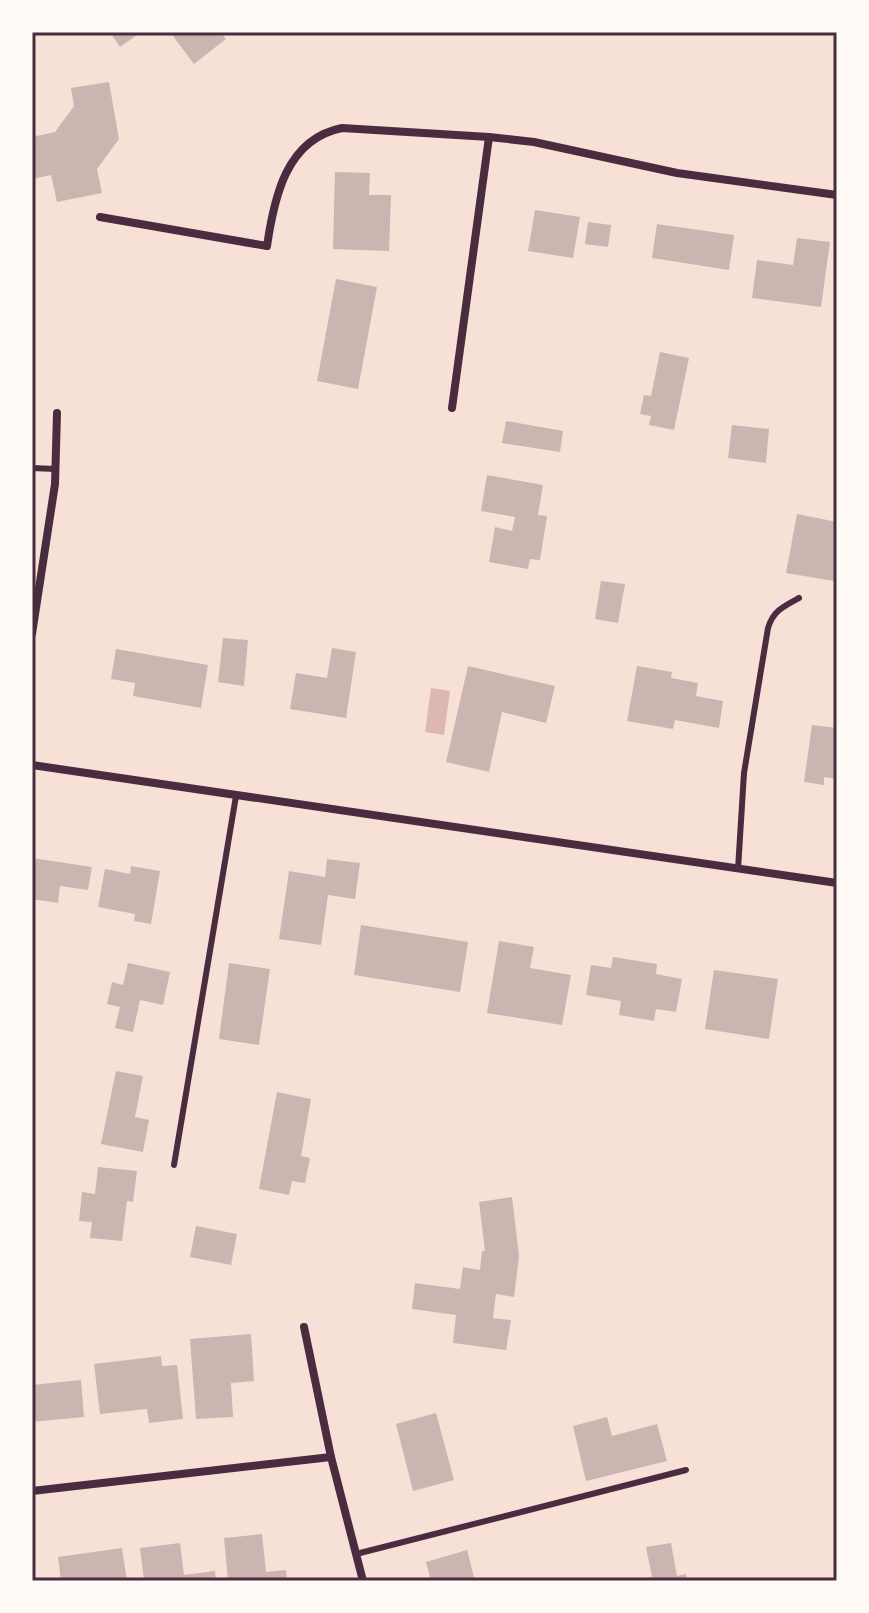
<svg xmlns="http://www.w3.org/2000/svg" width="869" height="1613" font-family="Roboto,sans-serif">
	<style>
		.water { fill: #dcb8b0 }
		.building { fill: #ccb4b1 }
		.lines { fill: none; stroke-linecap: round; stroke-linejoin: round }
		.service { stroke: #4a2c40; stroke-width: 6 }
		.minor { stroke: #4a2c40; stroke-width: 8 }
		.neatline { fill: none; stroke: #4a2c40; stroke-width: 3 }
	</style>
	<rect width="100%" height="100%" fill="#f7e1d7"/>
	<path class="water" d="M431,688L450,691L444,735L425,732Z"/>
	<g class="building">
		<path d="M110,32H141L120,47Z"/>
		<path d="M170,32H220L226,39L194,64Z"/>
		<path d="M109,82L119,139L97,169L102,193L57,202L51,175L32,179V137L55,132L74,106L71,88Z"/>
		<path d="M335,172L370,173L369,195H391L389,251L333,249Z"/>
		<path d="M535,210L580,217L573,258L528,251Z"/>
		<path d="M588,222L611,225L608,247L585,244Z"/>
		<path d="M657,224L734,235L729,270L652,258Z"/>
		<path d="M797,238L830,242L821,307L752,298L757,260L793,265Z"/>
		<path d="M336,279L377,287L358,389L317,381Z"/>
		<path d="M660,352L689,358L674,430L649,425L651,416L640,414L644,395L651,396Z"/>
		<path d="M506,421L563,431L560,452L502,443Z"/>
		<path d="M732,425L769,429L766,463L728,458Z"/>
		<path d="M487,475L543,485L538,515L547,516L540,560L530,559L528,569L489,562L495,527L512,531L515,517L481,511Z"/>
		<path d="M797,514L837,522V566L834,581L786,573Z"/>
		<path d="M601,581L625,584L618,623L595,619Z"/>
		<path d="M223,638L248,640L244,686L218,682Z"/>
		<path d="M332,648L356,652L346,718L290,709L296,673L327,678Z"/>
		<path d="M116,649L208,665L201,708L133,696L135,683L111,679Z"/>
		<path d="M468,666L555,686L546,723L502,712L489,772L446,762Z"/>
		<path d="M637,666L672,672L671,678L698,683L696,696L723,701L719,728L675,720L673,729L627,721Z"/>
		<path d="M812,725L837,728L835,748H837V779L824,777V785L804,782Z"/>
		<path d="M32,858L92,867L88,890L60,886L58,903L32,899Z"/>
		<path d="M327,859L360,863L355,899L328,895L321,945L279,939L289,871L325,877Z"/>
		<path d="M131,866L160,871L151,924L134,921L135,914L98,907L105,869L130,874Z"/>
		<path d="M361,925L468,942L460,992L354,975Z"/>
		<path d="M499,941L534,947L530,968L571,975L562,1025L487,1013Z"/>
		<path d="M613,957L657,964L656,974L682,979L676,1012L656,1009L654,1021L619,1015L621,1001L586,995L591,965L611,968Z"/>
		<path d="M128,963L170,972L163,1005L140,1000L133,1032L115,1028L120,1007L107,1004L112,982L123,985Z"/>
		<path d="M229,963L270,969L259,1045L219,1039Z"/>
		<path d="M714,970L778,979L769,1039L705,1029Z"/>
		<path d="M116,1071L143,1076L135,1117L149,1120L143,1152L101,1144Z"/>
		<path d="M277,1092L311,1099L301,1156L310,1158L305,1183L292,1181L289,1195L259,1189Z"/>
		<path d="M98,1167L137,1171L133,1202L127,1201L122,1241L90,1238L92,1222L79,1221L82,1192L95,1194Z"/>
		<path d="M512,1197L519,1256L514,1297L496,1294L493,1318L511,1320L506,1350L453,1343L456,1315L412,1309L415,1283L460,1289L463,1267L480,1270L482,1251H485L479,1202Z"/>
		<path d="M196,1226L237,1234L231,1265L190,1257Z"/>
		<path d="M251,1334L254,1381L231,1383L233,1417L196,1419L190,1339Z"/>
		<path d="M161,1356L162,1366L177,1365L183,1419L149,1423L147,1409L100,1414L94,1364Z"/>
		<path d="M81,1380L84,1417L32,1422V1385Z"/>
		<path d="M436,1413L454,1480L413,1491L396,1424Z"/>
		<path d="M607,1417L612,1436L657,1424L667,1461L586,1481L573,1426Z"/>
		<path d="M262,1534L266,1572L286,1570L287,1581H228L224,1538Z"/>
		<path d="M180,1543L184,1575L215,1571L216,1581H144L140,1548Z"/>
		<path d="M671,1543L677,1576L686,1574L687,1581H646V1578L652,1577L646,1547Z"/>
		<path d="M122,1548L127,1581H61L58,1557Z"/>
		<path d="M467,1550L475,1581H431L426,1562Z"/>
	</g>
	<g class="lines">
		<g class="service">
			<path d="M32,468L55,469"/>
			<path d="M738,869L744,773L768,628C773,611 784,606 799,598"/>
			<path d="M174,1165L236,796"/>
			<path d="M356,1554L686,1470"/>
		</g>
		<g class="minor">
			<path d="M100,217L267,246C274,198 286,139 342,128L489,137L534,142L677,173L837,195"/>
			<path d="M452,408L489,137"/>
			<path d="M32,634L55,484L57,413"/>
			<path d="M32,765L837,883"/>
			<path d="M304,1327L331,1457L363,1581"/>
			<path d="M32,1491L331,1457"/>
		</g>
	</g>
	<rect width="869" height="1613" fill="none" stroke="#fffaf5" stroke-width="68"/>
	<rect x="34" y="34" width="801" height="1545" class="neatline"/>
</svg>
